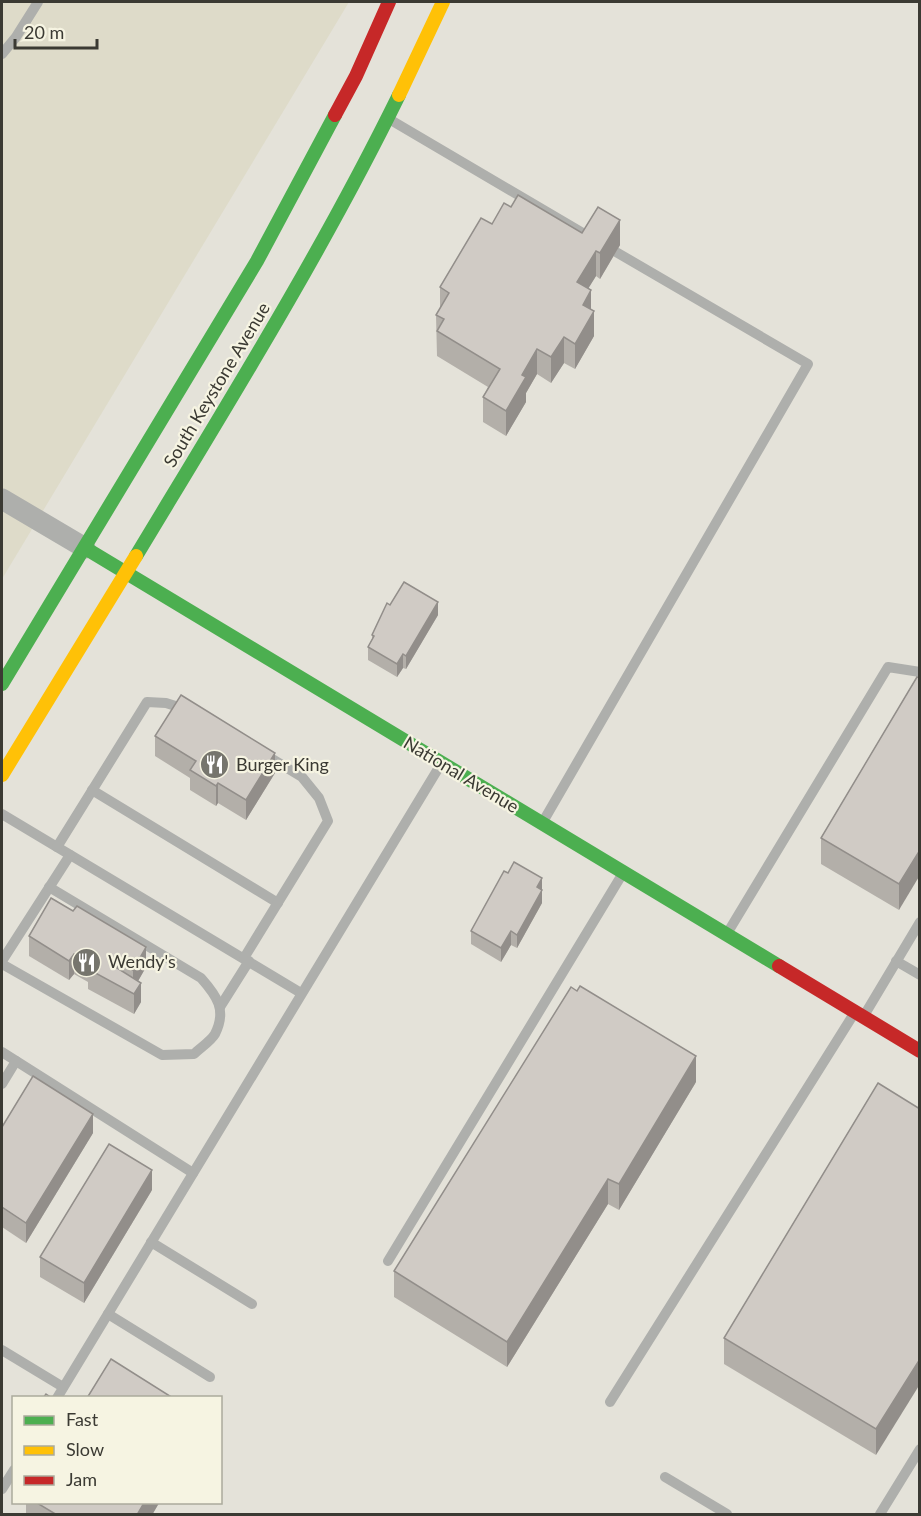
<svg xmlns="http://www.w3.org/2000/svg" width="921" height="1516" font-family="Lato,sans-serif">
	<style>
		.built { fill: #dedbc9 }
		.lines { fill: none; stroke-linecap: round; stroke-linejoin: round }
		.lane { stroke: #aeafac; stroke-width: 10 }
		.street { stroke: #aeafac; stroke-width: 21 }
		.fast { stroke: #4caf50; stroke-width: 14 }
		.slow { stroke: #ffc107; stroke-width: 14 }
		.jam { stroke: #c62828; stroke-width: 14 }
		.wall { fill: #b3afa9 }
		.shaded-wall { fill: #928e8a }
		.building { fill: #d0cbc5; stroke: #928e8a; stroke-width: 1.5 }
		.labels { text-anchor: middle; stroke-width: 4.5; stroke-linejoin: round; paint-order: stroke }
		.street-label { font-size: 18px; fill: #3b3a33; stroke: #f6f4e2 }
		.poi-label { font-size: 18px; fill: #3b3a33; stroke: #f6f4e2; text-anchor: start }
	</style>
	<rect width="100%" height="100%" fill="#e4e2d9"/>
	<path class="built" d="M2,2H349L2,579Z"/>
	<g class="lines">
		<g class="lane">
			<path d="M2,54L16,37L38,2"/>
			<path d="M389,119L593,239"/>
			<path d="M92,790L278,903"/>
			<path d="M2,814L301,993"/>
			<path d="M544,820L808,364L616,252"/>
			<path d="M57,847L147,702L166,703L188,710"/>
			<path d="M728,932L888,667L920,672"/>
			<path d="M244,958L328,821L319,798L302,777L264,754"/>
			<path d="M2,961L70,855"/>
			<path d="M896,961L920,975"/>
			<path d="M2,964L162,1055L194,1054C200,1048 211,1041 215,1034C227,1010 217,996 201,978L49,887"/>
			<path d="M220,1007L249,961"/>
			<path d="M865,1014L920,922"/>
			<path d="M2,1052L193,1173"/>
			<path d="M2,1084L16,1061"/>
			<path d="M151,1242L252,1304"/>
			<path d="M388,1261L623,873"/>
			<path d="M108,1314L210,1377"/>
			<path d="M2,1350L63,1387"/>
			<path d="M57,1398L441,764"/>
			<path d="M610,1402L855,1012"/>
			<path d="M665,1477L727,1514"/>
			<path d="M2,1489L14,1470"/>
			<path d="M880,1514L920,1449"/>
		</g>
		<path class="street" d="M2,499L85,548"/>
		<g class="fast">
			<path d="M85,548L779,966"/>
			<path d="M136,556C227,405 321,254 399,95"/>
			<path d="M2,684L257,261L335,115"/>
		</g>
		<g class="slow">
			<path d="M399,95L443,2"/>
			<path d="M2,775L136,556"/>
		</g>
		<g class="jam">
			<path d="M335,115L356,76L389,2"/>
			<path d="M779,966L920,1051"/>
		</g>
	</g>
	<g class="wall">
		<path d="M511,207L582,233L620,245L600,279L596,276L588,288L594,336L575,369L564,363L551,383L537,374L526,393V402L506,436L483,422V397L488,387L437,356L436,315L440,308V287L492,224Z"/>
		<path d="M390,605L438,615L406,669L403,668L397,677L368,660V647L372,639V635Z"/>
		<path d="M917,677L899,910L821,864V838Z"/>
		<path d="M155,736L275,773L246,820L218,803L216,806L190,790V778L155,756Z"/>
		<path d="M508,873L542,878V903L517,948L511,945L501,962L471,944V931Z"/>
		<path d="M29,936L146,967L138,981L141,1002L134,1014L88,989V982L74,974L69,980L29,956Z"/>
		<path d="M696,1082L619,1210L608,1204L507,1367L394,1297V1271Z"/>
		<path d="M878,1083L876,1455L724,1364V1338Z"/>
		<path d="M2,1127L93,1133L26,1243L2,1227Z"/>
		<path d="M152,1190L84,1303L40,1277V1257Z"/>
		<path d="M26,1503H159L152,1515H26Z"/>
	</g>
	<g class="shaded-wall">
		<path d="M620,220V245L600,279V253Z"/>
		<path d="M596,251V276L577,307V282Z"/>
		<path d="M591,290V315L594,311V336L575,369V344L583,305Z"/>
		<path d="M564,337V363L551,383V357Z"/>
		<path d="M537,349V374L526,393V402L506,436V411L522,375Z"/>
		<path d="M438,602V615L406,669V656Z"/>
		<path d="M403,654V668L397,677V664Z"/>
		<path d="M275,753V773L246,820V800Z"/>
		<path d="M218,783V803L216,806V786Z"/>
		<path d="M920,850V875L899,910V884Z"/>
		<path d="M542,878V903L517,948V935L537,887Z"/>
		<path d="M511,931V945L501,962V948Z"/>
		<path d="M146,947V967L133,990V970Z"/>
		<path d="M74,954V974L69,980V961Z"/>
		<path d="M141,983V1002L134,1014V994Z"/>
		<path d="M696,1056V1082L619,1210V1184Z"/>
		<path d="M93,1114V1133L26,1243V1223Z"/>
		<path d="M152,1170V1190L84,1303V1283Z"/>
		<path d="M608,1179V1204L507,1367V1342Z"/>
		<path d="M920,1359V1384L876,1455V1429Z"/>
		<path d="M144,1503H159L152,1515H137Z"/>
	</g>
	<g class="building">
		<path d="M518,195L582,233L598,207L620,220L600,253L596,251L577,282L591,290L583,305L594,311L575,344L564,337L551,357L537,349L522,375L526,377L506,411L483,397L500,369L437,331L444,319L436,315L449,293L440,287L481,218L492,224L504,203L511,207Z"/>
		<path d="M404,582L438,602L406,656L403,654L397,664L368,647L374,636L372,635L387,603L390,605Z"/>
		<path d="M917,677L920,678V850L899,884L821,838Z"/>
		<path d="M181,695L275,753L246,800L218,783L216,786L190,770L196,761L155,736Z"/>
		<path d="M514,862L542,878L537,887L542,890L517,935L511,931L501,948L471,931L504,871L508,873Z"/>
		<path d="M51,898L73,911L77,906L146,947L133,970L120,963L117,968L141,983L134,994L88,969L91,964L74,954L69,961L29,936Z"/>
		<path d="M580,986L696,1056L619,1184L608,1179L507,1342L394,1271L571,987L577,991Z"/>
		<path d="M33,1076L93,1114L26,1223L2,1207V1127Z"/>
		<path d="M878,1083L920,1109V1359L876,1429L724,1338Z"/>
		<path d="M109,1144L152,1170L84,1283L40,1257Z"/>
		<path d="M111,1359L173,1398H87Z"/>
		<path d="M46,1394L52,1398H43Z"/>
		<path d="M37,1503H144L137,1515H57Z"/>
	</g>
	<defs>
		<symbol id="restaurant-disc" viewBox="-11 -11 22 22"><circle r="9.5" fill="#76756d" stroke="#f6f4e2"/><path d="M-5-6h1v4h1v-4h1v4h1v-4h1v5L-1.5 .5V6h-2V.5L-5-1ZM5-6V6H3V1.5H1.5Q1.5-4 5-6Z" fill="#fff"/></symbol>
	</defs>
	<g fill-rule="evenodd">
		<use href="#restaurant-disc" x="198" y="748" width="33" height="33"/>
		<use href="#restaurant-disc" x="70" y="946" width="33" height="33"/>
	</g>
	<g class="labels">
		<g class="street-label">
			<text transform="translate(217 385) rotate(-59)" y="6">South Keystone Avenue</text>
			<text transform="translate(461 775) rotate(31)" y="6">National Avenue</text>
		</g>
		<g class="poi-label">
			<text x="236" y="771">Burger King</text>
			<text x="108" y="968">Wendy's</text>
		</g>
	</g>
	<rect width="921" height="1516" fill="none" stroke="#3b3a33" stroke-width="6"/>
	<rect x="12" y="1396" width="210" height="108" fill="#f6f4e2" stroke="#abaa9c" stroke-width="1.5"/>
	<rect x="24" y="1416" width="30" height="9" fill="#4caf50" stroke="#abaa9c" stroke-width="1.5"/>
	<text x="66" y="1426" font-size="18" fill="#3b3a33">Fast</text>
	<rect x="24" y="1446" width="30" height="9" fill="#ffc107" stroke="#abaa9c" stroke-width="1.5"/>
	<text x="66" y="1456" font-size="18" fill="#3b3a33">Slow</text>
	<rect x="24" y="1476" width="30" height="9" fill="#c62828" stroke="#abaa9c" stroke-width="1.5"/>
	<text x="66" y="1486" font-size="18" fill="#3b3a33">Jam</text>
	<path d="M15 39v9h82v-9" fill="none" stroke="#3b3a33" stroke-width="3"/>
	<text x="24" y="39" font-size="18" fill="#3b3a33" stroke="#f6f4e2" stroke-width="4.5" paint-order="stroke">20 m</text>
</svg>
